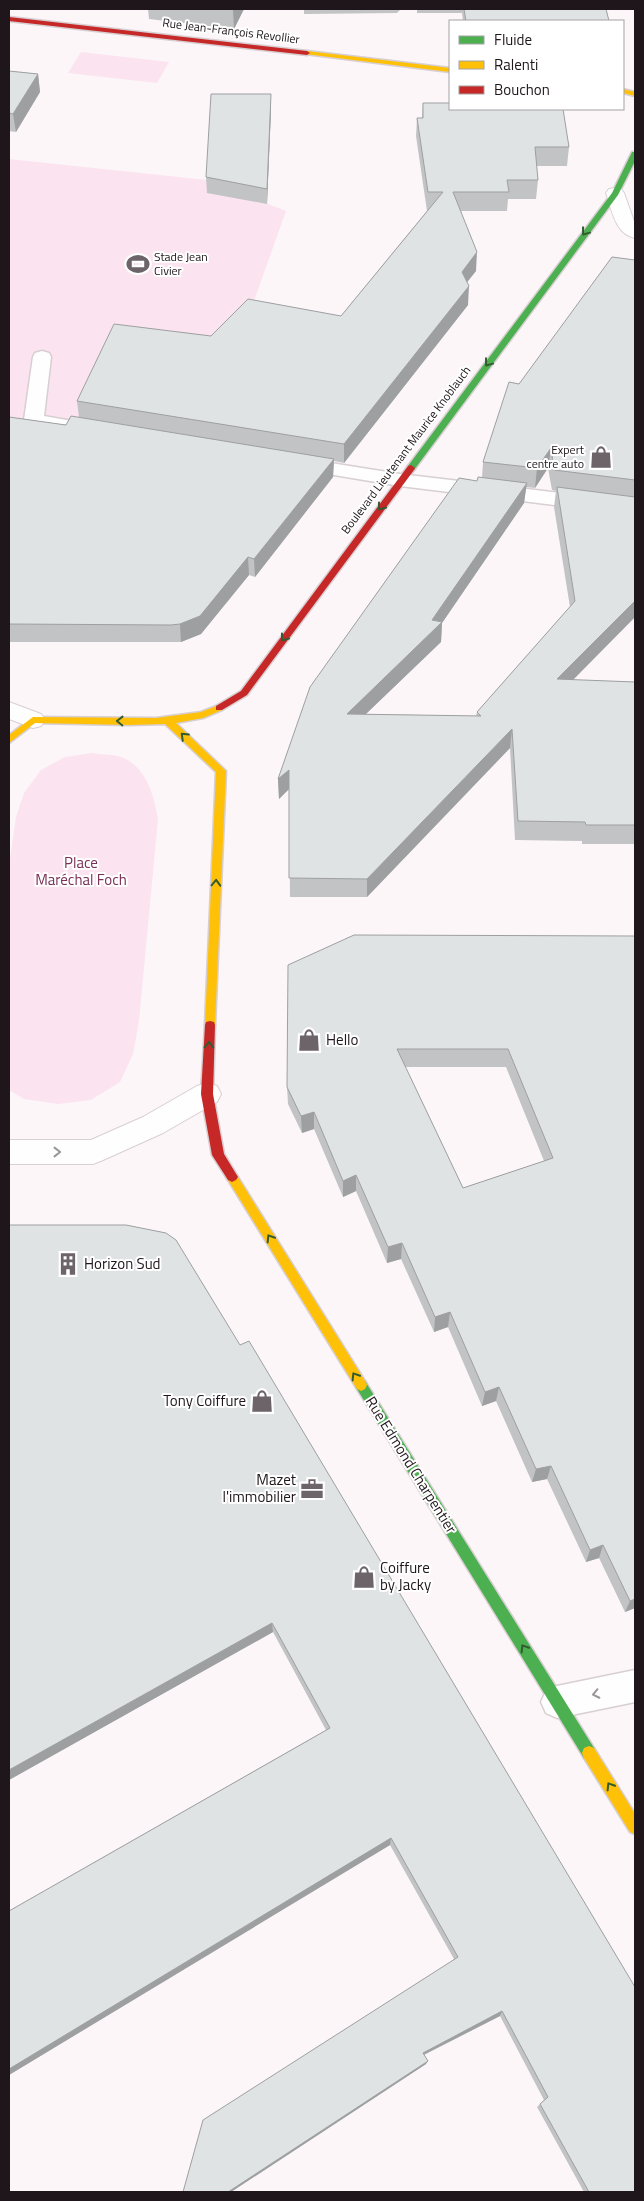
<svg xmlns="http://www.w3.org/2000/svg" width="644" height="2201" font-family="'Titillium Web',sans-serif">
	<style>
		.green { fill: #fbe4ef }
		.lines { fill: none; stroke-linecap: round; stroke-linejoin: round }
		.lane-casing { stroke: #d7cfd2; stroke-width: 3 }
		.street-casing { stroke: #d7cfd2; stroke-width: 2 }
		.fast-casing { stroke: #d7cfd2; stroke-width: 3 }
		.slow-casing { stroke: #d7cfd2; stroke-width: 3 }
		.jam-casing { stroke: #d7cfd2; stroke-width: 3 }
		.lane { fill: #fffefe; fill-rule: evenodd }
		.street { fill: #fffefe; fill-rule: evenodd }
		.fast { fill: #4caf50; fill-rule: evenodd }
		.slow { fill: #ffc107; fill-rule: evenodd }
		.jam { fill: #c62828; fill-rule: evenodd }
		.wall { fill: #c1c3c4; fill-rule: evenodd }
		.shaded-wall { fill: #9d9fa0 }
		.building { fill: #e0e3e4; stroke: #9d9fa0; fill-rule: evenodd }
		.oneway { stroke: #335b32 }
		.oneway2 { stroke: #9a9697 }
		.labels { text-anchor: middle; stroke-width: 4; stroke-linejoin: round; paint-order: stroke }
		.far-street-label { font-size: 12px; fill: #1e161a; stroke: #fff }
		.far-poi-label { font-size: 12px; fill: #1e161a; stroke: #fff; text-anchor: start }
		.park-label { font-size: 15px; fill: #792f56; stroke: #fff }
		.poi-label { font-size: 15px; fill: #1e161a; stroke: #fff; text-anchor: start }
		.street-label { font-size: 15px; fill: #1e161a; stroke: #fff }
	</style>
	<rect width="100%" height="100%" fill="#fcf6f9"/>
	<g class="green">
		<path d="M81,52L169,62L157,83L68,73Z"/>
		<path d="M9,159L207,180L286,211L248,318L158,432L9,434Z"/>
		<path d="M92,753C102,755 116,754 124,758C147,769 154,796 158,819L139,1021L133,1054L120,1082L91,1100L58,1104L24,1099L9,1090V865L16,817L24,793L41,770L65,757Z"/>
	</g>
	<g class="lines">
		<defs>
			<g id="lane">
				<path d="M42,351L49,353L51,357L44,416L95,425L98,429L95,433L88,435L34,426L27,424L24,420L33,357L35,353Z"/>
				<path d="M299,458L400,474L635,502V515L400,486L292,468L289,464L292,460Z"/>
				<path d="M635,1670V1702L557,1718L546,1713L541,1702L546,1691L557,1686Z"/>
			</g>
			<g id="street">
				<path d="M615,188L621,189L624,193L635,224V238C615,234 612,210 606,193L609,189Z"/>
				<path d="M9,702L41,714L45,720L41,726L33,728L9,719Z"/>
				<path d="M207,1083L217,1086L221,1094L217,1102L163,1133L103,1160L93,1164H9V1140H91L143,1117L197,1086Z"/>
			</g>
			<g id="fast">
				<path d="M632,152H635V161L618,195L414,470H408V466L612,193Z"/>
				<path d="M361,1379L365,1381L594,1748L596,1753L594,1758L589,1760L584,1758L357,1389L355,1385L357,1381Z"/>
			</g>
			<g id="slow">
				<path d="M307,51L450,68V72L305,54L304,53Z"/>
				<path d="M623,89L635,92V96L623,93Z"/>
				<path d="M219,705L222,706V710L203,718L176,723L226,771L215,1025L214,1028H206L205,1025L216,772L165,724L129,725L35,723L9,743V735L33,717L156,718L201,712Z"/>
				<path d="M232,1172L236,1174L365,1381L367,1385L365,1389L361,1391L357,1389L228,1180L226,1177L228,1174Z"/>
				<path d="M589,1746L594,1748L635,1814V1834L630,1832L584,1758L582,1753L584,1748Z"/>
			</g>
			<g id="jam">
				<path d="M9,17L307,51L310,53L307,55L9,21Z"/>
				<path d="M411,465L415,468L414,470L247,695L222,710H216V706L241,691L408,466Z"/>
				<path d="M210,1021L214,1022L215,1025L213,1094L224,1154L238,1177L236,1180L232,1182L228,1180L212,1155L201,1094L205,1025L206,1022Z"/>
			</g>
		</defs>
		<use href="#lane" class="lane-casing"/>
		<use href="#street" class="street-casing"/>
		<use href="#fast" class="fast-casing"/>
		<use href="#slow" class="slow-casing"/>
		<use href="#jam" class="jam-casing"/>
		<use href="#lane" class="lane"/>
		<use href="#street" class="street"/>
		<use href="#fast" class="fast"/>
		<use href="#slow" class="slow"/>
		<use href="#jam" class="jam"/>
	</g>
	<g class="wall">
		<path d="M148,9H244L234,29L149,19Z"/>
		<path d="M304,9H401L397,13L304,14Z"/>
		<path d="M417,9H606L609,21H463L462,13H417Z"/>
		<path d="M9,71L38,74L40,92L16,132L9,131Z"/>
		<path d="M449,91L569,147L567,166H536L538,180L536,199H508L507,211H461L476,271L467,282L468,305L344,463L334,461L333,477L255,577L249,575L201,634L181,642H9V417L66,425L79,417L77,401L211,336L341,316L427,211L416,136L417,118H422L423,103H449Z"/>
		<path d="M271,110L267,204L207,193L206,177Z"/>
		<path d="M635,260V617L573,680L635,682V844H582V841L515,840L510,748L367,897H290L289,789L279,799L278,779L477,481L482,478L483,462L519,384ZM548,468L552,490L556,491L554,507L570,607L477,712L476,716L366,714L441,642L442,623L524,503L526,487L535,488Z"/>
		<path d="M635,936V1608L625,1612L599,1558L586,1562L547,1479L532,1482L496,1401L482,1406L448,1327L434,1332L401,1259L387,1263L356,1191L343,1197L314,1129L302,1133L288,1104L287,1087ZM405,1067H506L544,1161L463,1188Z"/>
		<path d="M9,1225H126L635,2192H584L537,2107L544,2100L500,2016L424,2055L426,2064L231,2192H183L454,1959L390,1845L9,2075V1911L326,1730L273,1632L9,1780Z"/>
	</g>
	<g class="shaded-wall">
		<path d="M233,9H244L234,29L233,10Z"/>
		<path d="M38,74L40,92L16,132L13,114Z"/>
		<path d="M271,94V110L267,204V189Z"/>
		<path d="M477,252L476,271L460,291L462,272Z"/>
		<path d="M469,286L468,305L344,463V444Z"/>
		<path d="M551,448L548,468L535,488L537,468Z"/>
		<path d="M334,459L333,477L255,577L254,559Z"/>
		<path d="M527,483L524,503L442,623L441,642L346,733L347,714L432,620Z"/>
		<path d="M248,557L249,575L201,634L181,642L180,624Z"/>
		<path d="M635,601V617L554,699L557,679Z"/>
		<path d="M512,729L510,748L367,897V879Z"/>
		<path d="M289,770V789L279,799L278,779Z"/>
		<path d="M314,1112V1129L302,1133L301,1116Z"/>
		<path d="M356,1175V1191L343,1197V1181Z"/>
		<path d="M402,1243L401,1259L387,1263L388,1247Z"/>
		<path d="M450,1312L448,1327L434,1332L435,1317Z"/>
		<path d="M499,1387L496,1401L482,1406L485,1392Z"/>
		<path d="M551,1466L547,1479L532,1482L536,1469Z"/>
		<path d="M603,1545L599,1558L586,1562L590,1550Z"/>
		<path d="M635,1599V1608L625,1612L630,1601Z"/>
		<path d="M272,1623L273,1632L9,1780V1770Z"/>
		<path d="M391,1838L390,1845L9,2075V2069Z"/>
		<path d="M502,2011L500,2016L421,2056L423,2053Z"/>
		<path d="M428,2061L426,2064L231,2192H228Z"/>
	</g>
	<g class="building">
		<path d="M464,9H606L609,21H466Z"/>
		<path d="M9,71L38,74L13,114L9,113Z"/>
		<path d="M211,94H271L267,189L206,177Z"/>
		<path d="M423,103H450V109H563L569,147H535L538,180H507L509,192H453L477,252L462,272L469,286L344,444L77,401L114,324L211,336L248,299L341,316L443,192H428L417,118H423Z"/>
		<path d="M612,257L635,260V480L554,470L551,448L537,468L483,462L509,382L519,384Z"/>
		<path d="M71,416L334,459L254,559L248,557L200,616L180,624L171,625L9,624V417L66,425Z"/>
		<path d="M478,477L527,483L432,620L442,622L347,714L481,716L477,712L575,601L557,487L635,497V601L557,679L635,682V825H586L585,822L518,821L512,729L367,879L289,878V770L278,779L310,687L459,478L477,481Z"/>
		<path d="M354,935L635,936V1599L630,1601L603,1545L590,1550L551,1466L536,1469L499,1387L485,1392L450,1312L435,1317L402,1243L388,1247L356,1175L343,1181L314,1112L301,1116L287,1087L288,965ZM397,1049H508L553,1158L463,1188Z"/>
		<path d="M9,1225H126L166,1233L176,1240L240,1345L249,1341L635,1987V2192H589L540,2104L548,2097L502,2011L423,2053L428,2061L228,2192H183L203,2120L458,1957L391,1838L9,2069V1911L330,1728L272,1623L9,1770Z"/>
	</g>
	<defs><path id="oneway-chevron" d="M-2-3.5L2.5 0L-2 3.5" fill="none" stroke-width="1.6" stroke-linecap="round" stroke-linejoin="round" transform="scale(1.25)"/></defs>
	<g class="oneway">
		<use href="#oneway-chevron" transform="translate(585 232) rotate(127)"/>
		<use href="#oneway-chevron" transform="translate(488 363) rotate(127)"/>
		<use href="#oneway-chevron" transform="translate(381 507) rotate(126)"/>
		<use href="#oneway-chevron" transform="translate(284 638) rotate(126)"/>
		<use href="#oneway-chevron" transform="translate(120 721) rotate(-179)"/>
		<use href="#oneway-chevron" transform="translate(184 736) rotate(-136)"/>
		<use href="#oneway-chevron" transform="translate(216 883) rotate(-88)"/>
		<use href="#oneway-chevron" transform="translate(209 1045) rotate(-88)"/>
		<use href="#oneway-chevron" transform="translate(270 1238) rotate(-122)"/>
		<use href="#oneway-chevron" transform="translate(355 1376) rotate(-122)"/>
		<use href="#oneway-chevron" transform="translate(524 1648) rotate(-122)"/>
		<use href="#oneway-chevron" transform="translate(610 1786) rotate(-122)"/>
	</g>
	<g class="oneway2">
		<use href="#oneway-chevron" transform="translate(57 1152)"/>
		<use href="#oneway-chevron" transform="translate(596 1694) rotate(168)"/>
	</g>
	<defs>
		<symbol id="stadium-bare" viewBox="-9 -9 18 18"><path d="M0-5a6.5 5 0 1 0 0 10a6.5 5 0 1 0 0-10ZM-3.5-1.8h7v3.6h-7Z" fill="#6c6468" stroke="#fff" stroke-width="2.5" paint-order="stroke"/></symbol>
		<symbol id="shop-bare" viewBox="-9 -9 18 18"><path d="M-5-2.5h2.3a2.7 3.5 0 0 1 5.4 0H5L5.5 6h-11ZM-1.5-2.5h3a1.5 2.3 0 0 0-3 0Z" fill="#6c6468" stroke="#fff" stroke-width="2.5" paint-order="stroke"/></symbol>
		<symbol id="building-bare" viewBox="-9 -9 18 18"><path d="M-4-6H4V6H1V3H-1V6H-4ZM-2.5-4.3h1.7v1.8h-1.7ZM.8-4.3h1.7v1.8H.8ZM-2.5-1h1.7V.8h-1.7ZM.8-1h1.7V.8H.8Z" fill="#6c6468" stroke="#fff" stroke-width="2.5" paint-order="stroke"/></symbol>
		<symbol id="office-bare" viewBox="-9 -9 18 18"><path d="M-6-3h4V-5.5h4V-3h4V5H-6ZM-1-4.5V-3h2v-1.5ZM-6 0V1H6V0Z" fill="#6c6468" stroke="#fff" stroke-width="2.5" paint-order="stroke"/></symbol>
	</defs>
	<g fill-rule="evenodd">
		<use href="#stadium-bare" x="122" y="248" width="32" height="32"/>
		<use href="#shop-bare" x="585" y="441" width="32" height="32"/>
		<use href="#shop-bare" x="293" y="1024" width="32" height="32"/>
		<use href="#building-bare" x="52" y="1248" width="32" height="32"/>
		<use href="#shop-bare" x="246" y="1385" width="32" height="32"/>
		<use href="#office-bare" x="296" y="1473" width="32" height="32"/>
		<use href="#shop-bare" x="348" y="1561" width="32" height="32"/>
	</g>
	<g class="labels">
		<g class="far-street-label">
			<text transform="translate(231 31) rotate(7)" y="4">Rue Jean-François Revollier</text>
			<text transform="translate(406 450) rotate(-53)" y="4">Boulevard Lieutenant Maurice Knoblauch</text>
		</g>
		<g class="far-poi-label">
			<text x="154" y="261">Stade Jean<tspan x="154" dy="14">Civier</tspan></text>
			<text x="584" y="454" text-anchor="end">Expert<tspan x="584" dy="14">centre auto</tspan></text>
		</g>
		<g class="park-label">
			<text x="81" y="868">Place<tspan x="81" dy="17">Maréchal Foch</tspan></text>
		</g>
		<g class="poi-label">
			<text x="326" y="1045">Hello</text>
			<text x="84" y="1269">Horizon Sud</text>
			<text x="246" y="1406" text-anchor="end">Tony Coiffure</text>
			<text x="296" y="1485" text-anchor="end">Mazet<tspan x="296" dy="17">l'immobilier</tspan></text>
			<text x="380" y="1573">Coiffure<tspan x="380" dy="17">by Jacky</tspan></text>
		</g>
		<g class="street-label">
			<text transform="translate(411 1465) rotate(58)" y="5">Rue Edmond Charpentier</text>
		</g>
	</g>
	<rect width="644" height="2201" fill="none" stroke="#1e161a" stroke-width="20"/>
	<rect x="449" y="20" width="175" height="90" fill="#ffffff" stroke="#a5a2a3"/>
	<rect x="459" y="36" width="25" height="8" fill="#4caf50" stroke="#a5a2a3"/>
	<text x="494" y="45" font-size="15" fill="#1e161a">Fluide</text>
	<rect x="459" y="61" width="25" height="8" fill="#ffc107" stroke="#a5a2a3"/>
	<text x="494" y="70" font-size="15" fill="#1e161a">Ralenti</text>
	<rect x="459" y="86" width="25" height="8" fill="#c62828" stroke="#a5a2a3"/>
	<text x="494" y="95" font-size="15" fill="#1e161a">Bouchon</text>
</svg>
